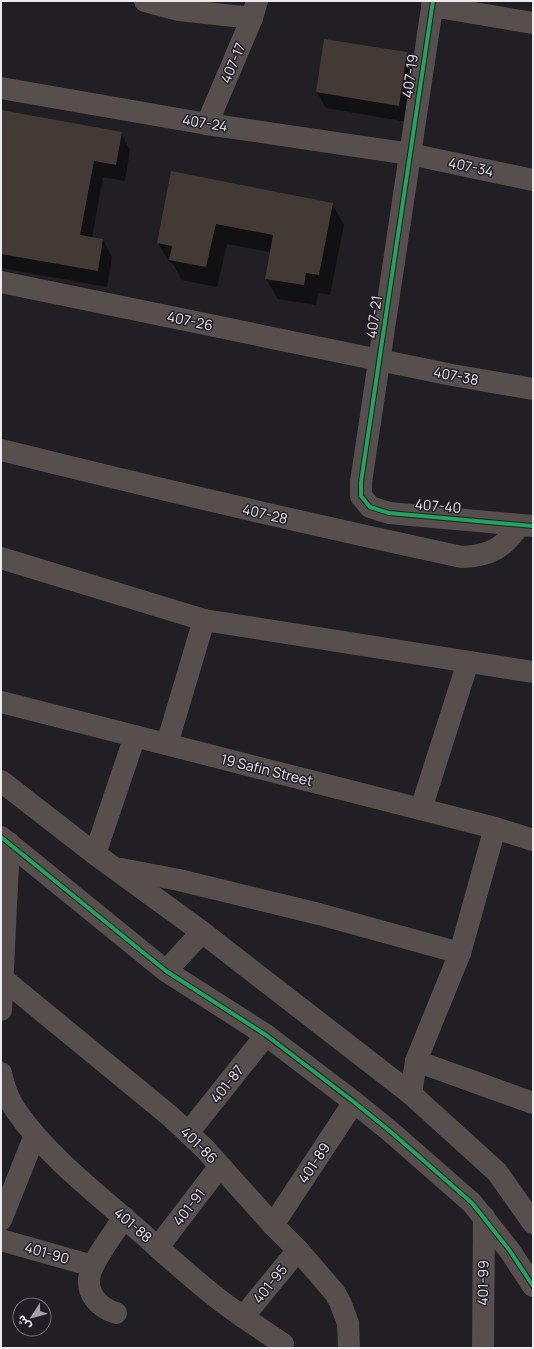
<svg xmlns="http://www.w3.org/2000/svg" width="534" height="1349" font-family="Manrope,'Noto Sans Arabic',sans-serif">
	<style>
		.shadow { fill: #0007 }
		.building { fill: #433a36 }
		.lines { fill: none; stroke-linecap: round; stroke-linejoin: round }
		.minor { stroke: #574f4d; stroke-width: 22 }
		.cycleway-casing { stroke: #211c26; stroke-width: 6 }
		.cycleway { stroke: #20a55d; stroke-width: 4 }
		.labels { text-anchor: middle; stroke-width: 3; stroke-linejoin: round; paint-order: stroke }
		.street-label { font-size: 14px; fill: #ece9ef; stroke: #211c26 }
	</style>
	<rect width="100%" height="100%" fill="#211e24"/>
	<g class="shadow">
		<path d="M406,53L416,70L408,122L326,108L317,92Z"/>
		<path d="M1,111L121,133L130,150L125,181L103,177L92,238L103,240L112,257L107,287L1,268Z"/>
		<path d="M172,173L332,204L344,225L330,295L318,293L316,305L278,299L266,279L270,252L227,244L217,287L182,280L173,264L170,263L158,243Z"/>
	</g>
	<g class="building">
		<path d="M324,39L407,52L399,106L316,92Z"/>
		<path d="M1,110L122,132L116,165L94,161L80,235L103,239L98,271L1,254Z"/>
		<path d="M171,171L333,203L319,275L306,273L304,285L265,279L273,235L216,224L206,267L169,260L172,246L157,243Z"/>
	</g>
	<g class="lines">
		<g class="minor">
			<path d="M145,1L179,10L252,18"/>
			<path d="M433,1L361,482V496L370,507L389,513L533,526"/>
			<path d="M432,6L533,23"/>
			<path d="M1,88L207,124L410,154L533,180"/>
			<path d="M207,124L252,18L257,1"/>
			<path d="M1,282L452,375L533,389"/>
			<path d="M1,450C154,488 308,524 462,557C489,556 505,548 519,525"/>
			<path d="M1,558L204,620L533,672"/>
			<path d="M1,702L495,828L533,840"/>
			<path d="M167,744L204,620"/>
			<path d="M1,781L95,854L202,932L411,1094L497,1172L533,1223"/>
			<path d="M421,809L468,662"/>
			<path d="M1,837L166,971L266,1035L354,1102L391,1132L472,1203L510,1251L533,1286"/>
			<path d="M95,854L135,736"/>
			<path d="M121,869L179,880L319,914L460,953"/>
			<path d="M166,971L202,932"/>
			<path d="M2,978L170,1116L205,1149L273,1225L298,1250L335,1293L340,1302L348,1323L349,1348"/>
			<path d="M1,1010L9,843"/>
			<path d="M416,1061L533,1103"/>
			<path d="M1,1073C4,1087 9,1101 17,1112C45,1152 86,1185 122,1216C155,1244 187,1275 221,1301C241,1316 262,1330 283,1344"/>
			<path d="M411,1094L416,1061L460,953L495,828"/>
			<path d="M188,1133L266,1035"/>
			<path d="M1,1220L35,1135"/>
			<path d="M273,1225L354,1102"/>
			<path d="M1,1240L93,1266"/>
			<path d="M158,1247L220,1166"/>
			<path d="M116,1313C99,1308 85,1293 90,1274C94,1258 115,1232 124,1217"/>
			<path d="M243,1317L298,1250"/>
			<path d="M483,1348L484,1217"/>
		</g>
		<defs>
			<g id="cycleway">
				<path d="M433,1L361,482V496L370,507L389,513L533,526"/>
				<path d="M1,837L166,971L266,1035L354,1102L391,1132L472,1203L510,1251L533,1286"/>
			</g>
		</defs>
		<use href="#cycleway" class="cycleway-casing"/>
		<use href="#cycleway" class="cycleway"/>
	</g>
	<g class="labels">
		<g class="street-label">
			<text transform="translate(233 63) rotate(-67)" y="5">407-17</text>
			<text transform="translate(410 76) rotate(-82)" y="5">407-19</text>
			<text transform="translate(205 123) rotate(9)" y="5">407-24</text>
			<text transform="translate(471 167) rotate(12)" y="5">407-34</text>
			<text transform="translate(374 317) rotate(-82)" y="5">407-21</text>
			<text transform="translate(190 321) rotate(12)" y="5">407-26</text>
			<text transform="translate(456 376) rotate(11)" y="5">407-38</text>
			<text transform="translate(438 506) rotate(5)" y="5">407-40</text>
			<text transform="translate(265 514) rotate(13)" y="5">407-28</text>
			<text transform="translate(267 770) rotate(14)" y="5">19 Safin Street</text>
			<text transform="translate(227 1084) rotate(-51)" y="5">401-87</text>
			<text transform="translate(199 1145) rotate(45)" y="5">401-86</text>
			<text transform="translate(314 1163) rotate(-56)" y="5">401-89</text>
			<text transform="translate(189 1207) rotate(-52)" y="5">401-91</text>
			<text transform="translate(133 1225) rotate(41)" y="5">401-88</text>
			<text transform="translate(47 1253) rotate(16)" y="5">401-90</text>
			<text transform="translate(483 1283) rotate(-89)" y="5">401-99</text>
			<text transform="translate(270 1284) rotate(-51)" y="5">401-95</text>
		</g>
	</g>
	<rect width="534" height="1349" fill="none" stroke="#ece9ef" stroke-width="4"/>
	<g transform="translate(32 1317) rotate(234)"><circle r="19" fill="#211c26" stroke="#726e76"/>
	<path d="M0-3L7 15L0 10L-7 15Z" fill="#a5a2a8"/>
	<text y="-6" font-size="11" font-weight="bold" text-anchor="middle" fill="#ece9ef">ش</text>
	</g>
</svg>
